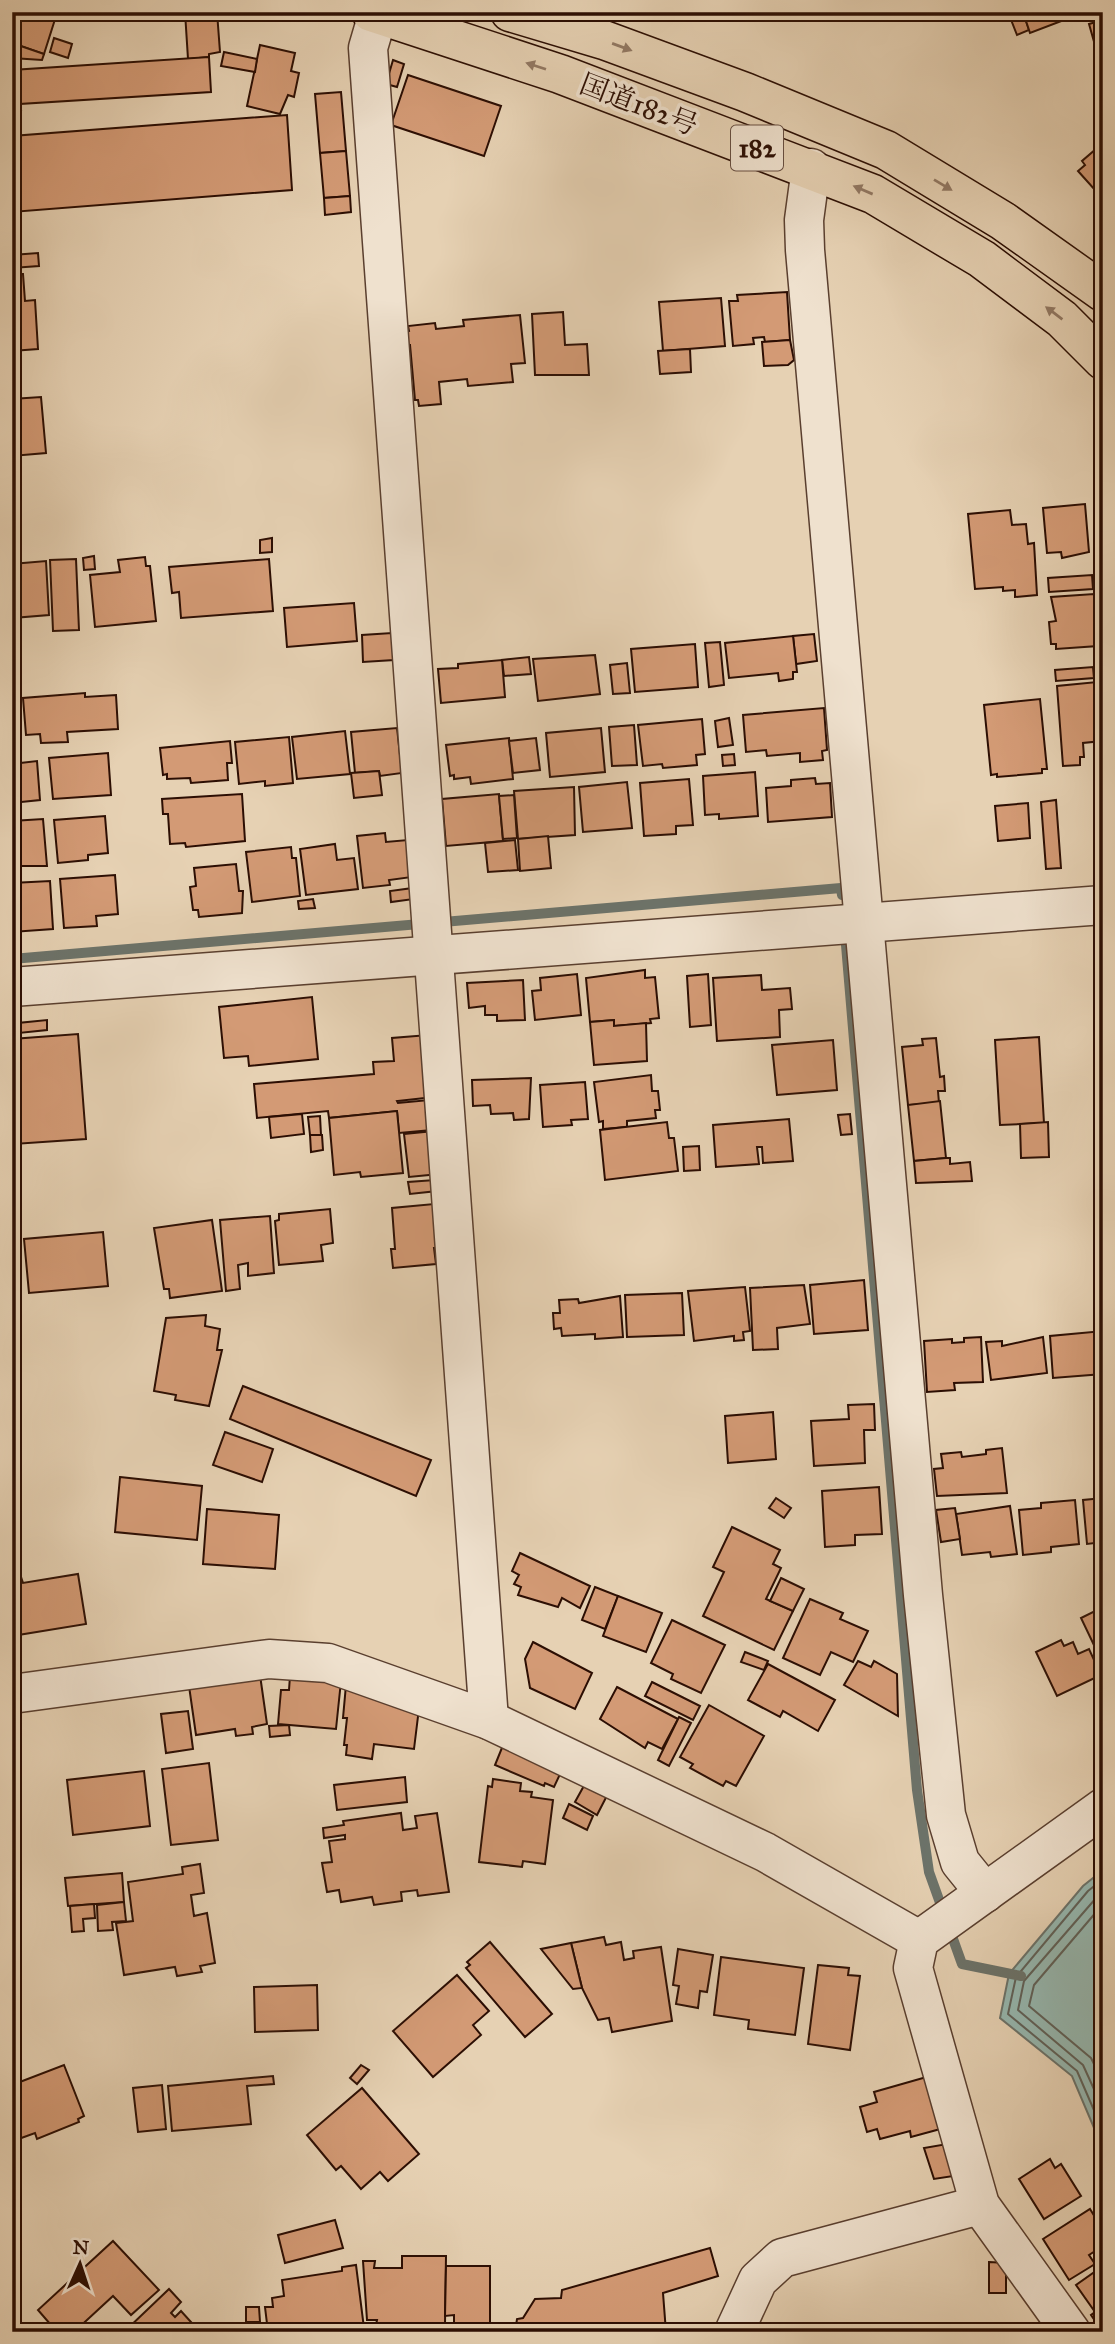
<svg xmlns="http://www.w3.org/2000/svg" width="1115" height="2344" font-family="'IM FELL Great Primer','Noto Serif JP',serif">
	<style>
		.water { fill: #96b7af; stroke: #6c736a; stroke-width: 2 }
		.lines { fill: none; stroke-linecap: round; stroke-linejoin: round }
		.shore { stroke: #616259; stroke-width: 2 }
		.stream { stroke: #6c736a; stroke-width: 10 }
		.building { fill: #d39a75; stroke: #2c0e03; stroke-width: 2 }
		.minor-casing { stroke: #5a3f2f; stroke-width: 41 }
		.tertiary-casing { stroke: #5a3f2f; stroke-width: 41 }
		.trunk-casing { stroke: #2c0e03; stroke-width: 41 }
		.minor { stroke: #efe1ce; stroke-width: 38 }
		.tertiary { stroke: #efe1ce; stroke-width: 38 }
		.trunk { stroke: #e6d1b3; stroke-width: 38 }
		.oneway { fill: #927964 }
		.labels { text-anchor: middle; stroke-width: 7; stroke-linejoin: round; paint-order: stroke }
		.shield { fill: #efe1ce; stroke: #664d40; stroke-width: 2 }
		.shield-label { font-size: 26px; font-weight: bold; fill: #2c0e03 }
		.street-label { font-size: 28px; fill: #2c0e03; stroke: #efe1ce }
	</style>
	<rect width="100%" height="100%" fill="#e6d1b3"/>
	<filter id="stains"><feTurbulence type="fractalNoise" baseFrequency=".00286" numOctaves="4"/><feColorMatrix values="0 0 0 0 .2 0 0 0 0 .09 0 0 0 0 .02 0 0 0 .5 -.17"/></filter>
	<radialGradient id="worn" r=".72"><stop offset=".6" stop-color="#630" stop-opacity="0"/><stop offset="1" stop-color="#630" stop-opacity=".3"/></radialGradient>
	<path class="water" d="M1103,1870V2149L1072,2076L1000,2018L1009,1974L1083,1886Z"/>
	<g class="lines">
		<g class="shore">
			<path d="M1103,1879L1088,1891L1016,1977L1008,2014L1077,2071L1103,2131"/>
			<path d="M1103,1890L1024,1981L1018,2010L1083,2065L1103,2109"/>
			<path d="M1103,1904L1034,1985L1029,2006L1091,2058L1103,2082"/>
		</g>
		<g class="stream">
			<path d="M846,945L917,1790L929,1872L962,1964L1021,1976"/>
			<path d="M12,959L841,888L842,895"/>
		</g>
	</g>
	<g class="building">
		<path d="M12,12L57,13L44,54L12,43Z"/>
		<path d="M185,12H217L220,52L209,54V57L188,59Z"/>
		<path d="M1008,12H1023L1029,30L1017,35Z"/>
		<path d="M1023,12H1085L1030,33Z"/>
		<path d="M1103,20V70H1102L1089,24Z"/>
		<path d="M54,38L72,44L68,58L50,52Z"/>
		<path d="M12,43L44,54L42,60L12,58Z"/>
		<path d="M260,45L295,53L291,71L299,73L294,97L288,95L280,114L247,106Z"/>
		<path d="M224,52L257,59L255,72L221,66Z"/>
		<path d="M209,57L211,92L20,104L21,110L12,111V70Z"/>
		<path d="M393,60L404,64L397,87L386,84Z"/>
		<path d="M408,75L501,106L484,156L391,125Z"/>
		<path d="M341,92L346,151L320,153L315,94Z"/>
		<path d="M287,115L292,190L12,212V136Z"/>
		<path d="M1103,143V199L1078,171L1085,165L1082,161Z"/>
		<path d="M346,151L350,196L324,198L320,153Z"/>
		<path d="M350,196L351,212L325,215L324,198Z"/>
		<path d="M38,253L39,266L12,268V255Z"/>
		<path d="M12,274H23L25,301L35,300L38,349L12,351Z"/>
		<path d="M787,292L790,340L765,342L764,337L753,338L754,344L733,346L729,301H738L737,295Z"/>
		<path d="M721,298L725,346L663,351L659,302Z"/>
		<path d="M563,312L565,345L587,344L589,375H535L532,314Z"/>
		<path d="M520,315L525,363L511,364L513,382L468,386L467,379L439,382L441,404L419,406L418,400H415L410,345H405L403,332L409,331L408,326L435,323L436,329L464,326L463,320Z"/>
		<path d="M790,340L794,360L788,365L764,366L762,342Z"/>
		<path d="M690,349L691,372L660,374L658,351Z"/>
		<path d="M41,397L46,453L12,456V399Z"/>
		<path d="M1085,504L1089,552L1062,558L1061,552L1047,553L1043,508Z"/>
		<path d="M1010,510L1012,525L1026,524L1028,544L1034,543L1037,595L1015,597V590L1003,591V587L975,589L968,514Z"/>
		<path d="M272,538V552L260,553V540Z"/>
		<path d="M94,556L95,569L84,570L83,558Z"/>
		<path d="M145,557L146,566H150L156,621L95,627L90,575L120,572L118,560Z"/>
		<path d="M76,559L79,630L53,631L50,560Z"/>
		<path d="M269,559L273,611L181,618L179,592L172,593L169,567Z"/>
		<path d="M46,561L49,615L13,618L12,625V564Z"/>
		<path d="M1092,575L1093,589L1049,592L1048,578Z"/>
		<path d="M1094,594L1098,646L1056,649V644H1051L1049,622L1056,621L1051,597Z"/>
		<path d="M354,603L357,641L287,647L284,608Z"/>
		<path d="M392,633L394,660L363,662L362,635Z"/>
		<path d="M814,634L817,661L796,664L793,636Z"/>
		<path d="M793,636L797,672H793V679L779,681L778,673L729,678L725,643Z"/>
		<path d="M720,642L724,685L709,687L705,643Z"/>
		<path d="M695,644L698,687L635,692L631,649Z"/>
		<path d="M595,655L600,694L538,701L533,659Z"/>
		<path d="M529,657L531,674L504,676L502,660Z"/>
		<path d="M502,660L505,697L441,703L438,669L458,668V664Z"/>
		<path d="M627,663L630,693L613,694L610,665Z"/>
		<path d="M1093,667L1094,678L1056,681L1055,670Z"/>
		<path d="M1097,682L1102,741L1083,743L1084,757H1080V765L1063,766L1057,686Z"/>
		<path d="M85,693V697L116,695L118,729L67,732L68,742L41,743L40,734L26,735L23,698Z"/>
		<path d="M1040,699L1047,769H1042V773L997,777V774L991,775L984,705Z"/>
		<path d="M824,708L827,750L822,751L823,760L800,762V753L767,756L766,750L746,752L743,715Z"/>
		<path d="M729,718L733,745L718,747L715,721Z"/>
		<path d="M702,719L705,754L696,755L697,765L663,768L662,764L643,766L638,725Z"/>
		<path d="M634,725L637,765L612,766L609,727Z"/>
		<path d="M397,728L402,773L380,776L379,771L355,773L351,732Z"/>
		<path d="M601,728L605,772L550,777L546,733Z"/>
		<path d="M345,731L350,774L297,779L292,737Z"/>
		<path d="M289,737L293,783L265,786V781L239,784L235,742Z"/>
		<path d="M509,738L513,779L471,784L470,777L454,779V775L450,776L446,745Z"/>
		<path d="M536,738L540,770L513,773L509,741Z"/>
		<path d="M230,741L232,763H227L228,780L191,783L190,778L167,779V774L163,775L160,748Z"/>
		<path d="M108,753L111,795L53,799L49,758Z"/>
		<path d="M734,754L735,765L723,766L722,755Z"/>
		<path d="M37,761L40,800L12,803V764Z"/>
		<path d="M379,771L382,795L354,798L351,773Z"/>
		<path d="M755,772L758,816L719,819V814L705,815L703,776Z"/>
		<path d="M815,778L816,784L830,783L832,817L768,822L766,788L791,786V780Z"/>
		<path d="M689,779L693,825L676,826V834L644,836L640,783Z"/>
		<path d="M627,782L632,828L583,832L579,787Z"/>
		<path d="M574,787L575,835L518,839L514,791Z"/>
		<path d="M242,794L245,841L186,847L185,843L170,844L168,814H163L162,799Z"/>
		<path d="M499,794L503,841L446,846L442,799Z"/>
		<path d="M514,795L517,838L503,839L499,796Z"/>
		<path d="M1056,800L1061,868L1046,869L1041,802Z"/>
		<path d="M1028,803L1030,838L998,841L995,806Z"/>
		<path d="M105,816L108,853L88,855V860L58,863L54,820Z"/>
		<path d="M43,819L47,866H12V821Z"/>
		<path d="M385,833L386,842L408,840L412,877L389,880L390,885L363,888L357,836Z"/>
		<path d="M548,836L551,868L520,871L518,839Z"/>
		<path d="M515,840L518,870L488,872L485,843Z"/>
		<path d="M335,844L337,860L354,858L358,889L306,895L300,849Z"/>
		<path d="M291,847L292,858H296L300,896L252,902L246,852Z"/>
		<path d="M236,864L239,891H243L242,913L199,917L198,910H193L190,887L196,886L194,868Z"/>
		<path d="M115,875L118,914L96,916L97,926L64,928L60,879Z"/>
		<path d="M50,881L53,929L12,932V883Z"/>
		<path d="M413,888L414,899L391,902L390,891Z"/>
		<path d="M313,899L315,908L299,909L298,901Z"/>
		<path d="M645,970V978L655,977L659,1018L650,1019L651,1023L614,1026V1020L590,1022L586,978Z"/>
		<path d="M577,974L581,1015L535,1020L532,991L541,990L540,978Z"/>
		<path d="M708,974L711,1025L690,1027L687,976Z"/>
		<path d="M761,975L762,990L790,988L792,1009L779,1010L780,1037L717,1041L713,978Z"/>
		<path d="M523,980L525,1020L497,1021V1015H485V1006L469,1008L467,983Z"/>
		<path d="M312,997L318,1059L249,1066L248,1056L224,1058L219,1007Z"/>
		<path d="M47,1020V1030L19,1033L18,1023Z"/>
		<path d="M614,1020V1026L646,1023L647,1061L594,1065L590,1022Z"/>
		<path d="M78,1034L86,1139L14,1144L12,1039Z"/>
		<path d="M428,1035L434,1097L397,1101L398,1103L429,1100L432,1130L399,1133L397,1111L329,1118L328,1111L257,1118L254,1084L374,1074L373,1062L394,1061L392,1038Z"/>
		<path d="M1039,1037L1044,1123L1000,1125L995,1040Z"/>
		<path d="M936,1038L940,1077L944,1076L945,1091H938L939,1103L908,1105L902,1047L923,1045L922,1039Z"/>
		<path d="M833,1040L837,1090L777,1095L772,1045Z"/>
		<path d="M651,1075L652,1091H658L660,1110H655L656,1118L627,1121V1127L603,1129V1121L599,1122L594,1082Z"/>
		<path d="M531,1078L529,1119L514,1120L513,1113L491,1114L490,1105L473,1106L472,1080Z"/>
		<path d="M585,1082L588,1119L571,1120L572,1125L543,1127L540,1085Z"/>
		<path d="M940,1101L946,1158L914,1161L908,1105Z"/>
		<path d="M397,1111L403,1173L361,1177L360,1172L334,1175L329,1118Z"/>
		<path d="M302,1114L304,1134L271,1138L269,1117Z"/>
		<path d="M850,1114L852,1134L841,1135L838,1115Z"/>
		<path d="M320,1116L321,1135H310L308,1117Z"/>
		<path d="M789,1119L793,1161L763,1163L762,1147H757L759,1164L716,1167L713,1125Z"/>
		<path d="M667,1122L669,1138H674L678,1171L605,1180L600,1130Z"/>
		<path d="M1048,1122L1049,1157L1021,1158L1020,1124Z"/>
		<path d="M434,1131L439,1174L409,1177L404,1134Z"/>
		<path d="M310,1135H322L323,1150L311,1152Z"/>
		<path d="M699,1146L700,1170L684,1171L683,1147Z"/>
		<path d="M946,1158H950V1164L970,1162L972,1181L916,1183L914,1161Z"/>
		<path d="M435,1180L437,1191L410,1194L408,1182Z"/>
		<path d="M434,1204L438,1248H434L436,1264L393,1268L391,1249H395L392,1208Z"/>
		<path d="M330,1209L333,1243L321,1245L323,1261L279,1265L275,1221L279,1220V1214Z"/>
		<path d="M270,1216L274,1273L248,1276V1263L238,1265L240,1289L226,1291L220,1220Z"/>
		<path d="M212,1220L222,1291L170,1298L169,1289H164L154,1228Z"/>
		<path d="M103,1232L108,1286L29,1293L24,1239Z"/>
		<path d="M17,1235L19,1267H12V1236Z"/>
		<path d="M864,1280L868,1330L814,1334L810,1285Z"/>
		<path d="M804,1285L810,1324L777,1328L778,1349L753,1350L750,1288Z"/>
		<path d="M745,1287L750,1331L743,1332L744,1340L734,1341V1336L694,1341L688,1291Z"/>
		<path d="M682,1293L684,1335L627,1337L625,1295Z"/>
		<path d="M620,1296L623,1337L595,1339V1334L562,1336L561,1328L554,1329L553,1313H560L559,1300L578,1299L579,1303Z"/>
		<path d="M206,1315L205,1326L220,1329L217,1350H222L209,1406L175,1400L176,1395L154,1391L166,1318Z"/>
		<path d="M1103,1331V1374L1053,1378L1050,1336Z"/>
		<path d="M981,1337L983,1382L954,1383L955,1390L927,1392L924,1341L952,1339V1343L964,1342V1338Z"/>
		<path d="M1043,1337L1047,1373L991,1380L986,1342L1002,1341V1346Z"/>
		<path d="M243,1386L431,1460L416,1496L230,1419Z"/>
		<path d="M874,1404L875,1430H864L865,1463L814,1466L811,1421L849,1419L848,1405Z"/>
		<path d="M773,1412L776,1459L728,1463L725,1416Z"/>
		<path d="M225,1432L273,1449L262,1482L213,1465Z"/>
		<path d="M1002,1448L1007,1493L937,1496L934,1469L943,1468L941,1454L961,1452L962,1457L986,1454V1450Z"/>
		<path d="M120,1477L202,1486L197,1540L115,1532Z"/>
		<path d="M879,1487L882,1534L855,1535V1545L825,1547L822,1491Z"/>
		<path d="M776,1498L791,1508L784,1518L769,1508Z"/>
		<path d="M1103,1498V1542L1087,1544L1083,1500Z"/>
		<path d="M1075,1500L1079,1544L1051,1547V1552L1023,1555L1019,1510L1041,1508V1503Z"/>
		<path d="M1010,1506L1017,1554L991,1557L990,1552L962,1555L956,1514Z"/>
		<path d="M955,1508L960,1539L941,1542L936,1510Z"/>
		<path d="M207,1509L279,1515L275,1569L203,1564Z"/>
		<path d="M732,1527L780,1550L773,1564L781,1568L766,1599L793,1611L774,1650L703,1616L724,1572L713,1567Z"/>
		<path d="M520,1553L590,1586L580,1608L562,1598L558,1607L518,1595L521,1587L514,1584L519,1575L512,1571Z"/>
		<path d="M78,1574L86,1624L12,1636V1579L21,1577L23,1583Z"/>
		<path d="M781,1578L804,1589L793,1611L770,1601Z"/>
		<path d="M595,1587L618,1596L605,1629L582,1620Z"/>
		<path d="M618,1596L662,1613L646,1652L603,1636Z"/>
		<path d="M810,1599L843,1613L840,1619L868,1631L853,1662L831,1652L820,1675L783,1658Z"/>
		<path d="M1103,1607V1664L1081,1618Z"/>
		<path d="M672,1620L725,1645L701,1693L671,1679L673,1674L651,1663Z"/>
		<path d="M1061,1640L1064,1646L1073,1642L1078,1654L1089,1649L1101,1675L1057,1696L1036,1652Z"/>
		<path d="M533,1642L592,1673L575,1709L530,1688L525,1659Z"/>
		<path d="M745,1652L768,1661L764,1670L741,1662Z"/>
		<path d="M858,1661L871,1667L874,1661L897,1674L898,1716L844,1685Z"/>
		<path d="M768,1664L835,1700L818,1731L783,1711L780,1717L748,1700Z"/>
		<path d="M260,1675L267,1724L252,1727L253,1734L236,1736L235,1729L196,1735L189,1686Z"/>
		<path d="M290,1676L341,1681L336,1729L278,1724L281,1690H289Z"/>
		<path d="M652,1682L700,1706L693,1720L645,1696Z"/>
		<path d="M346,1685L420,1700L414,1749L374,1744L372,1759L346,1755L347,1745H344L347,1718H343Z"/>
		<path d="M617,1687L678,1719L662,1749L648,1742L645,1748L600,1719Z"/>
		<path d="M709,1705L764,1736L736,1786L726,1781L723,1786L690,1768L693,1764L680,1757Z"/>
		<path d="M188,1711L193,1749L166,1753L161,1714Z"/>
		<path d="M679,1717L691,1723L669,1766L658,1760Z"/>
		<path d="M289,1725L290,1735L270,1737L269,1726Z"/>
		<path d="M510,1728L561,1772L554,1787L545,1783L544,1786L495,1765Z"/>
		<path d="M209,1763L218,1840L171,1845L162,1769Z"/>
		<path d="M144,1771L150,1826L73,1835L67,1780Z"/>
		<path d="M591,1773L613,1784L597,1815L575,1802Z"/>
		<path d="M405,1777L407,1802L337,1810L334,1785Z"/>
		<path d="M493,1779L521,1783L520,1791L532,1792L531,1797L553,1800L545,1864L523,1861L522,1867L479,1862L488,1786L492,1787Z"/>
		<path d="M569,1804L593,1816L587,1830L563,1818Z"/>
		<path d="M401,1813L403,1830L417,1828L415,1816L437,1813L449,1892L418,1896L417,1890L401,1892L402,1901L374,1905L372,1897L341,1902L339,1890L327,1892L322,1863L332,1862L329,1841L345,1839V1835L324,1838L323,1828L344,1825L343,1821Z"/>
		<path d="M200,1864L204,1893L191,1895L194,1916L207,1913L215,1963L200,1966L202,1972L177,1976L175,1967L124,1975L116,1923L133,1921L128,1882L183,1874L182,1867Z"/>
		<path d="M122,1873L124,1902L68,1906L65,1878Z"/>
		<path d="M124,1902L126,1921L112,1922L113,1930L98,1931L97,1905Z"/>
		<path d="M94,1904L95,1918L83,1919L84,1931L72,1932L70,1906Z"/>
		<path d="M604,1937L606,1945L621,1942L624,1960L634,1958L633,1951L661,1947L672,2021L612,2032L609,2018L598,2020L582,1988L571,1943Z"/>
		<path d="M490,1942L552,2014L525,2037L466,1968L470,1965L467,1962Z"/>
		<path d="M571,1943L582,1988L573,1989L541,1949Z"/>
		<path d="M678,1949L713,1955L707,1992L700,1991L698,2008L676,2004L679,1986L673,1985Z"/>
		<path d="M721,1957L804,1968L795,2035L748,2029L749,2020L714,2015Z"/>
		<path d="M818,1965L849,1968L848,1975L860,1976L850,2050L808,2044Z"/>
		<path d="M457,1975L489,2011L473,2025L481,2035L433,2077L393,2031Z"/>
		<path d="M317,1985L318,2030L255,2032L254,1987Z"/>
		<path d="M64,2065L84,2116L78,2119L79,2122L37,2139L35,2133L13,2141L12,2085Z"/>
		<path d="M361,2065L369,2070L357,2084L350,2078Z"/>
		<path d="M273,2076L274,2084L247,2086L251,2124L172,2131L168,2086Z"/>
		<path d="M930,2076L944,2128L911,2137L910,2131L880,2139L877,2129L867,2132L860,2107L877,2102L874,2092Z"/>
		<path d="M162,2085L166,2129L138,2132L133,2088Z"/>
		<path d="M362,2088L419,2154L388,2181L380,2172L361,2189L341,2166L336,2170L307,2135Z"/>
		<path d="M947,2144L960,2175L934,2179L924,2148Z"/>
		<path d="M1050,2159L1055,2168L1061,2164L1081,2196L1044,2219L1019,2179Z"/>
		<path d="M1090,2209L1103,2230V2246L1089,2255L1095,2264L1069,2280L1043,2239Z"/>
		<path d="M335,2220L343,2248L285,2263L278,2235Z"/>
		<path d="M113,2241L159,2290L131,2315L113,2296L74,2332H57L38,2310Z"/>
		<path d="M710,2248L718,2276L663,2293L666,2332H515L517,2319L523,2318L535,2299L561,2298L562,2290Z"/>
		<path d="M402,2256H446L445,2324H432V2332H402V2326L376,2325L377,2320H367L363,2261H375L374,2268H402Z"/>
		<path d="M989,2262L1006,2263V2293H989Z"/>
		<path d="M356,2265L364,2328H358V2332H268L265,2307H273L272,2298L284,2296L282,2280L342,2271V2267Z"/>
		<path d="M446,2266H490V2332H454V2315L445,2316Z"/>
		<path d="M1103,2266V2331H1102L1091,2315L1095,2312L1076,2285Z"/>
		<path d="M169,2289L181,2302L171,2313L175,2317L181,2311L200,2332H124Z"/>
		<path d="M246,2307H259L260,2322H246Z"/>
	</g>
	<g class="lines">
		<defs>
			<g id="minor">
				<path d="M378,14L368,48L489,1720"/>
				<path d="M811,168L804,220L805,250L923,1595L946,1815L960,1862L985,1893"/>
				<path d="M12,1694L269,1659L328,1663L489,1720L765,1852L919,1940"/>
				<path d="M734,2332L758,2280L782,2258L980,2205"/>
				<path d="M1071,2332L980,2205L913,1968L919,1940L1103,1808"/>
			</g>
			<path id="tertiary" d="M12,987L1103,905"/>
			<g id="trunk">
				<path d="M371,12L560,74L873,194L982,259L1062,319L1103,360"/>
				<path d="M510,12L604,40L745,92L886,150L1003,221L1103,292"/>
			</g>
		</defs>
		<use href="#minor" class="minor-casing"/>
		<use href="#tertiary" class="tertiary-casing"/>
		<use href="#trunk" class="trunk-casing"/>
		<use href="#minor" class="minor"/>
		<use href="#tertiary" class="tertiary"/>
		<use href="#trunk" class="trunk"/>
	</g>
	<defs><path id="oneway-solid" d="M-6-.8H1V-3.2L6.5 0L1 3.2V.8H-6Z" transform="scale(1.75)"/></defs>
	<g class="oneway">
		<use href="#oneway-solid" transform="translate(622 47) rotate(20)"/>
		<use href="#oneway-solid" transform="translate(536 66) rotate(-162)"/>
		<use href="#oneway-solid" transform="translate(943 185) rotate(31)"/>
		<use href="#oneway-solid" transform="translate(863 190) rotate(-157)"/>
		<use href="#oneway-solid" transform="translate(1054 313) rotate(-143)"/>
	</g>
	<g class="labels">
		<rect class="shield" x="731" y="125.5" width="52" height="45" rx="5"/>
		<g class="shield-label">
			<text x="757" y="157">182</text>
		</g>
		<g class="street-label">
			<text transform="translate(639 104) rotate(21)" y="10">国道182号</text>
		</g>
	</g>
	<rect width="1115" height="2344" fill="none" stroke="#e6d1b3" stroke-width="42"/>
	<rect x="14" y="14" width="1087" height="2316" fill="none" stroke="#2c0e03" stroke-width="3.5"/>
	<rect x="21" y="21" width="1073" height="2302" fill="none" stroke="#2c0e03" stroke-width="2"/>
	<g transform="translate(80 2264) rotate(3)" stroke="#efe1ce" stroke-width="5" paint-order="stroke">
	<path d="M0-5L12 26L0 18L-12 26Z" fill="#2c0e03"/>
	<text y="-10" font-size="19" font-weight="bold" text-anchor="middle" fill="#2c0e03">N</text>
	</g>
	<rect width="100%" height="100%" filter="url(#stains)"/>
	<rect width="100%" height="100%" fill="url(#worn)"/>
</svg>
